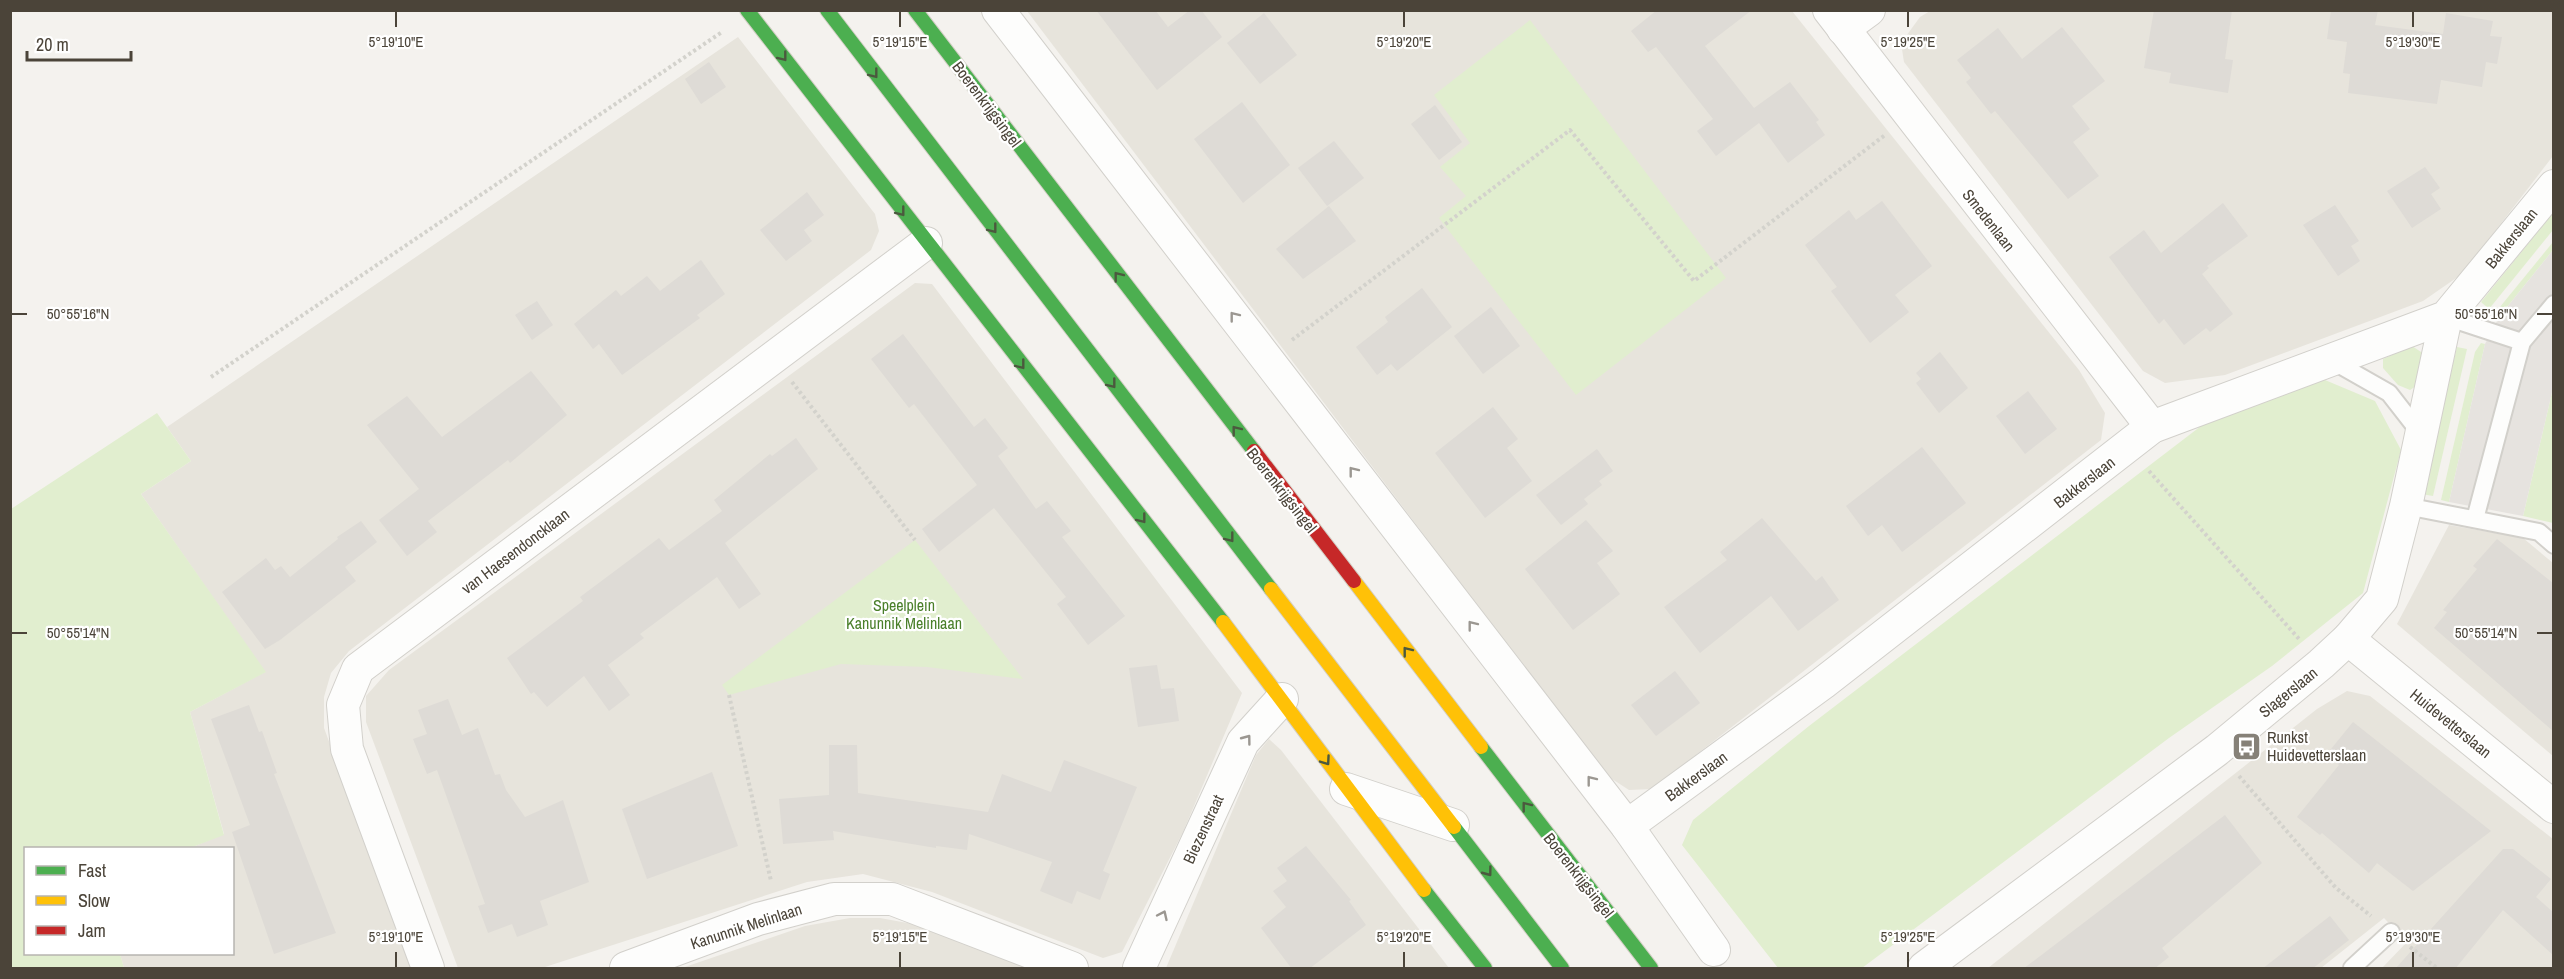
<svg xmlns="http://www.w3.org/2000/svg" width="2564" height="979" font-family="'Archivo Narrow',sans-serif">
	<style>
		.residential { fill: #e7e4dc }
		.green { fill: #e1eecf }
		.parking { fill: #e6e3df }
		.building { fill: #dedbd6 }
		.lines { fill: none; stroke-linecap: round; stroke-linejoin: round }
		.lane-casing { stroke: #d2d0cb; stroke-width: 20 }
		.street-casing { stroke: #d2d0cb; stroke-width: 34 }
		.fast-casing { stroke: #d3cfc5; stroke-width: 16 }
		.slow-casing { stroke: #d3cfc5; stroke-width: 16 }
		.jam-casing { stroke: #d3cfc5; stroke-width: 16 }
		.path { stroke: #d3d2cc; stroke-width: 4; stroke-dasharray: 3 3; stroke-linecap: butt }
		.lane { stroke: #fdfdfc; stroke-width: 16 }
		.street { stroke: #fdfdfc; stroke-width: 32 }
		.fast { stroke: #4caf50; stroke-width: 14 }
		.slow { stroke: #ffc107; stroke-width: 14 }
		.jam { stroke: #c62828; stroke-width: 14 }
		.oneway { stroke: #4b593e }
		.oneway2 { stroke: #9b9791 }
		.ticks { fill: none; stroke: #4b4439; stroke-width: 2 }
		.labels { text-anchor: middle; stroke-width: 4.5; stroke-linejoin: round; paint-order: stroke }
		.street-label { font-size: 16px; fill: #4b4439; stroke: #fff }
		.park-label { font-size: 16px; fill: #4a7f2a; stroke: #fff }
		.poi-label { font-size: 16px; fill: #4b4439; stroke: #fff; text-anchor: start }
		.ticks-label { font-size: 15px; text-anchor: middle; fill: #4b4439; stroke: #fff; stroke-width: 4.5; stroke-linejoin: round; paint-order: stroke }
	</style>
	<rect width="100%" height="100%" fill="#f4f2ee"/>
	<g class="residential">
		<path d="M1027,11H1792L2079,370L2105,413L2101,440L1652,789L1629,790L1606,775Z"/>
		<path d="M1930,11H2553V156L2462,274L2423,301L2225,375L2165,383L2143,371L1904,62L1901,43L1920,17Z"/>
		<path d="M738,37L875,214L879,231L871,250L349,651L331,673L324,697V728L413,968H124L120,954H232V848H190L224,834L190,712L265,672L141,494L191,461L167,427Z"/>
		<path d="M915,283L932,284L1242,693L1183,832L1122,952L1103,958L932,892L863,874L807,882L542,968H458L366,722V696L389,670Z"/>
		<path d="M2449,525L2523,538L2553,563V756L2397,624Z"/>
		<path d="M2347,691L2370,696L2553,839V968H2382L2407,942L2384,918L2321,968H1988L2317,709Z"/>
		<path d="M1269,739L1281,750L1449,968H1166L1256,755Z"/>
		<path d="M850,918H880L913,924L1029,968H682L805,926Z"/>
	</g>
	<g class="green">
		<path d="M1530,20L1726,278L1576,395L1439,218L1466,196L1440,167L1470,143L1434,95Z"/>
		<path d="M2553,213V230L2489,309L2481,302Z"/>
		<path d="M2553,242V250L2499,317L2495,313Z"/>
		<path d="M2481,343L2485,344L2449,502L2441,500L2475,352Z"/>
		<path d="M2412,346L2424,354L2419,384L2410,390L2398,385L2383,368V359Z"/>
		<path d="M2457,347L2467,349L2433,496L2421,494Z"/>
		<path d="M2325,380L2375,401L2401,450L2363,593L2272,666L2169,738L1862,968H1778L1682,845L1693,820L1809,726L2218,413Z"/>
		<path d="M2553,388V523L2523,516Z"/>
		<path d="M157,413L191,461L141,494L266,672L190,712L224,835L190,848H26V954H120L124,968H11V509Z"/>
		<path d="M915,540L1023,679L927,667L841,664L729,695L722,685Z"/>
	</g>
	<path class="parking" d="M2553,250V388L2523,516L2449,502L2485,344L2499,317Z"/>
	<g class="building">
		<path d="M1096,10H1155L1168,27L1190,10H1201L1222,37L1157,90Z"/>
		<path d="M1657,10H1752L1705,46L1754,108L1790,82L1819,120L1816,122L1825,135L1788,163L1759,123L1716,156L1697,131L1713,119L1656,47L1648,52L1631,31Z"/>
		<path d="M2154,10H2232L2225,59L2233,60L2228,93L2169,83L2171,73L2144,68Z"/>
		<path d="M2331,10H2378L2375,25L2443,34L2446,13L2493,21L2490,36L2502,37L2497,64L2486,62L2482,87L2441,80L2437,104L2348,93L2350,74L2343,73L2347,42L2327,39Z"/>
		<path d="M1264,13L1297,55L1260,84L1227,43Z"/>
		<path d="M2062,27L2105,81L2072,106L2090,129L2073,142L2099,176L2068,199L1995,111L1991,114L1966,82L1971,78L1957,60L1998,28L2022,59Z"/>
		<path d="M709,62L726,87L701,104L685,79Z"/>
		<path d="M1242,102L1290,165L1243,203L1194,139Z"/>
		<path d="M1435,105L1462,142L1439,160L1411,124Z"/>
		<path d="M1334,141L1364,178L1327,206L1298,168Z"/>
		<path d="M2425,167L2440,188L2431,194L2441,209L2412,228L2387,191Z"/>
		<path d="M807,192L824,215L804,230L812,241L786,261L760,230Z"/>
		<path d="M1882,201L1932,266L1895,295L1909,312L1870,343L1831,291L1837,287L1805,245L1849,210L1856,220Z"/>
		<path d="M2223,203L2248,236L2207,266L2209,268L2202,274L2233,314L2210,332L2206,328L2184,345L2164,319L2159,324L2109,257L2144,230L2161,253Z"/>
		<path d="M2335,205L2359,241L2351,246L2360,261L2338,276L2303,225Z"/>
		<path d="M1329,206L1356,241L1303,279L1276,249Z"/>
		<path d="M701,260L725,294L697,315L700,318L622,375L599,344L593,349L574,324L616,290L621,296L647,276L660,291Z"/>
		<path d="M1422,288L1452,327L1397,371L1391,364L1377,375L1356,347L1388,322L1385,317Z"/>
		<path d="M537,301L553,325L532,340L515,315Z"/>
		<path d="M1491,307L1520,346L1483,374L1454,336Z"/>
		<path d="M903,334L974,427L985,418L1008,448L998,456L1036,509L1047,501L1071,531L1062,537L1125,616L1088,645L1057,604L1066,597L994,508L939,552L922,529L977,485L914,404L909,408L871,359Z"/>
		<path d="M1940,352L1968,388L1939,413L1916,383L1921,379L1916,373Z"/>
		<path d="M531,371L567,415L510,463L508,460L428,521L437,532L407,556L379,520L419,489L367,425L407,396L442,437Z"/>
		<path d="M2028,391L2057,429L2025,454L1996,416Z"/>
		<path d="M1493,407L1518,439L1507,448L1532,481L1485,518L1435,453Z"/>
		<path d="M796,438L818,469L725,543L761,594L739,609L717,577L640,634L644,638L608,665L630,695L609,711L584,676L547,707L534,692L531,694L507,658L583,601L580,597L659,538L669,550L722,511L714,500L770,454L772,456Z"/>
		<path d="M1922,447L1966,503L1902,552L1882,525L1868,536L1846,506Z"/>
		<path d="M1597,449L1613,471L1599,481L1602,485L1584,499L1588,504L1561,525L1536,495Z"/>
		<path d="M1762,518L1816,581L1822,576L1839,600L1798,631L1771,596L1700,653L1664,607L1727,560L1720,552Z"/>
		<path d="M1586,520L1613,551L1597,563L1620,594L1573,630L1525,569Z"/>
		<path d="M361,521L377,542L345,567L356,581L280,640L265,649L222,592L266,558L275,570L281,566L290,577L338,539L337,537Z"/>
		<path d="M2497,539L2553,583V731L2434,628L2447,612L2443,610L2477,569L2473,566Z"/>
		<path d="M1157,665L1161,689L1174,688L1179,721L1138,727L1129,668Z"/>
		<path d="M1675,671L1700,703L1656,736L1631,705Z"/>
		<path d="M448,699L462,735L478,728L495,775L500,774L506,790L525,817L563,800L589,882L540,901L548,925L517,937L512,924L488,933L478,906L485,904L437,770L427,774L413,739L427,734L418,710Z"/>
		<path d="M249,705L259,732L262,731L277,773L274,774L336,933L274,954L232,832L250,825L211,719Z"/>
		<path d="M2353,722L2491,831L2413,891L2377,863L2369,873L2322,833L2320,835L2297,817L2339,765L2327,754Z"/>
		<path d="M829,745H857L858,793L988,812L1002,774L1051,792L1064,760L1137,787L1103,871L1110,874L1100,900L1077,891L1072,904L1040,891L1052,862L969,834L967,850L936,846V848L833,831L834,840L783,844L779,799L829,795Z"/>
		<path d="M712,772L738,846L647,879L622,809Z"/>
		<path d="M2225,815L2262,863L2162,948L2169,957L2154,969H2023Z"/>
		<path d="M1306,846L1351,900L1349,901L1366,925L1309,969H1292L1261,928L1286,907L1273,891L1287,881L1277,868Z"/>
		<path d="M2503,849H2513L2551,879L2536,897L2553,912V955L2503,910L2455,969H2395Z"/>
		<path d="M2330,916L2349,940L2312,969H2262Z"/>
	</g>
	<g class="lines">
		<defs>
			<g id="lane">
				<path d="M2446,317L2522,342"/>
				<path d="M2331,360L2389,393L2421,434"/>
				<path d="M2406,506L2539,532L2554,545"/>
				<path d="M2475,519L2522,342L2554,304"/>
				<path d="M2352,968L2391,932"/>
			</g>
			<g id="street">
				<path d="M998,10L1627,826L1714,950"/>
				<path d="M1829,10L2152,427"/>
				<path d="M1843,29L1869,10"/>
				<path d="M2348,639L2554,807"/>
				<path d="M1346,789L1453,825"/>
				<path d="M1627,826L1823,683L2152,427L2446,317L2554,186"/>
				<path d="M428,968L347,749L343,705L358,669L926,243"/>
				<path d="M626,968L758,919L834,899H892L1072,968"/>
				<path d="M1139,968L1243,742L1282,699"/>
				<path d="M1924,968L2217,750L2321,664L2348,639L2382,599L2406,506L2446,317"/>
			</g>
			<g id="fast">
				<path d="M747,10L1223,622"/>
				<path d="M827,10L1271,589"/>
				<path d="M915,10L1254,451"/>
				<path d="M1481,747L1651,968"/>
				<path d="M1454,827L1562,968"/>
				<path d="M1424,890L1485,968"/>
			</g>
			<g id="slow">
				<path d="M1354,581L1481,747"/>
				<path d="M1271,589L1454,827"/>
				<path d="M1223,622L1424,890"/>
			</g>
			<path id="jam" d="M1254,451L1354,581"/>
		</defs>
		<use href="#lane" class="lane-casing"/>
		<use href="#street" class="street-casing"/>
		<use href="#fast" class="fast-casing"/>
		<use href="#slow" class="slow-casing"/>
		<use href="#jam" class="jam-casing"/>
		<g class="path">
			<path d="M1292,340L1570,130L1694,281L1885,135"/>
			<path d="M211,377L722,32"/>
			<path d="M792,382L915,540"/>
			<path d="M2149,471L2300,640"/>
			<path d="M729,695L771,881"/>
			<path d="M2239,776L2336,888L2371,916"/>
			<path d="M2410,947L2437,968"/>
		</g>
		<use href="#lane" class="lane"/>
		<use href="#street" class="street"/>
		<use href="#fast" class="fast"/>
		<use href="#slow" class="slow"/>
		<use href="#jam" class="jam"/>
	</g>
	<defs><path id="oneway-chevron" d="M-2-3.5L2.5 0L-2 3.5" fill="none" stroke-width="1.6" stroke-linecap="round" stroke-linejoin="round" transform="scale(1.5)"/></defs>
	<g class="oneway">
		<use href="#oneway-chevron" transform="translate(783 57) rotate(52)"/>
		<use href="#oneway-chevron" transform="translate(874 74) rotate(52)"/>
		<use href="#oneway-chevron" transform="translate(901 212) rotate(52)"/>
		<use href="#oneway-chevron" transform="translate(993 229) rotate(52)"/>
		<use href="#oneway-chevron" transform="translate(1118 276) rotate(-128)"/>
		<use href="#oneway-chevron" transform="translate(1021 365) rotate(52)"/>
		<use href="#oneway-chevron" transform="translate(1112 384) rotate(52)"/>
		<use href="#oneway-chevron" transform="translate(1236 430) rotate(-128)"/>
		<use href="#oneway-chevron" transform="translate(1142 519) rotate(52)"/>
		<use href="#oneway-chevron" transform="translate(1230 538) rotate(52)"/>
		<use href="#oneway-chevron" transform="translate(1407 651) rotate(-128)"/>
		<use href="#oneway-chevron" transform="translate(1326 761) rotate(55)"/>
		<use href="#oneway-chevron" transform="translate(1526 806) rotate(-128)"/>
		<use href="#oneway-chevron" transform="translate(1488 872) rotate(53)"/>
	</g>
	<g class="oneway2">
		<use href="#oneway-chevron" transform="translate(1234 316) rotate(-128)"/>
		<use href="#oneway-chevron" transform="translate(1353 471) rotate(-128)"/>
		<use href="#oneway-chevron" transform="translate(1472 625) rotate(-128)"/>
		<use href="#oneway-chevron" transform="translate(1247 739) rotate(-53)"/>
		<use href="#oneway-chevron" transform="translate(1591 780) rotate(-128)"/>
		<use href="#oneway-chevron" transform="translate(1163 915) rotate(-65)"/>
	</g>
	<path class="ticks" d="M396,12V27M900,12V27M1404,12V27M1908,12V27M2413,12V27M12,314H27M2537,314H2552M12,633H27M2537,633H2552M396,952V967M900,952V967M1404,952V967M1908,952V967M2413,952V967"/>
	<defs>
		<symbol id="bus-square" viewBox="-11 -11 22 22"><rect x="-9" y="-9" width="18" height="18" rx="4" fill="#868178" stroke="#fff"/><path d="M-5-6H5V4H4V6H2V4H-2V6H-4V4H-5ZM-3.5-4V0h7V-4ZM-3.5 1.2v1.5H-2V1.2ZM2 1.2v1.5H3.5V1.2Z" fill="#fff"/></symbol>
	</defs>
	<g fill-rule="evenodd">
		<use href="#bus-square" x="2230" y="730" width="33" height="33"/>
	</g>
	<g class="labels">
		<g class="street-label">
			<text transform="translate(987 104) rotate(53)" y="6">Boerenkrijgsingel</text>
			<text transform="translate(1989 220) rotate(52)" y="6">Smedenlaan</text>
			<text transform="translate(2511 238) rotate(-51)" y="6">Bakkerslaan</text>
			<text transform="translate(2084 482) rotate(-38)" y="6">Bakkerslaan</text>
			<text transform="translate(1282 490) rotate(52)" y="6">Boerenkrijgsingel</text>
			<text transform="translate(515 551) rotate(-37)" y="6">van Haesendoncklaan</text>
			<text transform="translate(2288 692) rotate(-39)" y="6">Slagerslaan</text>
			<text transform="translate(2451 723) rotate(39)" y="6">Huidevetterslaan</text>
			<text transform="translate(1696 776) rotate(-36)" y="6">Bakkerslaan</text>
			<text transform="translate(1203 829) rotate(-65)" y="6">Biezenstraat</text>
			<text transform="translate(1579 875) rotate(52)" y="6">Boerenkrijgsingel</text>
			<text transform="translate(746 926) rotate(-18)" y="6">Kanunnik Melinlaan</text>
		</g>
		<g class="park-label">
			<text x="904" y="611">Speelplein<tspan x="904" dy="18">Kanunnik Melinlaan</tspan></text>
		</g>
		<g class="poi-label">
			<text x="2267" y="743">Runkst<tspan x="2267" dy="18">Huidevetterslaan</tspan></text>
		</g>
	</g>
	<g class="ticks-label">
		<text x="396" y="47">5°19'10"E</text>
		<text x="900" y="47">5°19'15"E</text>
		<text x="1404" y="47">5°19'20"E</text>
		<text x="1908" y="47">5°19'25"E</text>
		<text x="2413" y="47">5°19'30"E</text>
		<text x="78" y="319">50°55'16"N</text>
		<text x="2486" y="319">50°55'16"N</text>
		<text x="78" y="638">50°55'14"N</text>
		<text x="2486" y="638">50°55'14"N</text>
		<text x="396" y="942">5°19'10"E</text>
		<text x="900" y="942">5°19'15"E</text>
		<text x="1404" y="942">5°19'20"E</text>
		<text x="1908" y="942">5°19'25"E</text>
		<text x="2413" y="942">5°19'30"E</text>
	</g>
	<rect width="2564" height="979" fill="none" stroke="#4b4439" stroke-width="24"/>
	<rect x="24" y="847" width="210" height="108" fill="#ffffff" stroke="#b7b4b0" stroke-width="1.5"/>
	<rect x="36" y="866" width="30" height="9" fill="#4caf50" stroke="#b7b4b0" stroke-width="1.5"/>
	<text x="78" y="877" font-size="18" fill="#4b4439">Fast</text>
	<rect x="36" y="896" width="30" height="9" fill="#ffc107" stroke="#b7b4b0" stroke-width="1.5"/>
	<text x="78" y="907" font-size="18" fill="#4b4439">Slow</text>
	<rect x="36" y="926" width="30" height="9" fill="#c62828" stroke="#b7b4b0" stroke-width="1.5"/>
	<text x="78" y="937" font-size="18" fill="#4b4439">Jam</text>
	<path d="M27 51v9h104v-9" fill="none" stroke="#4b4439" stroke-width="3"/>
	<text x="36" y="51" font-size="18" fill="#4b4439" stroke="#ffffff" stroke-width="4.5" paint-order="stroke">20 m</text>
</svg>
